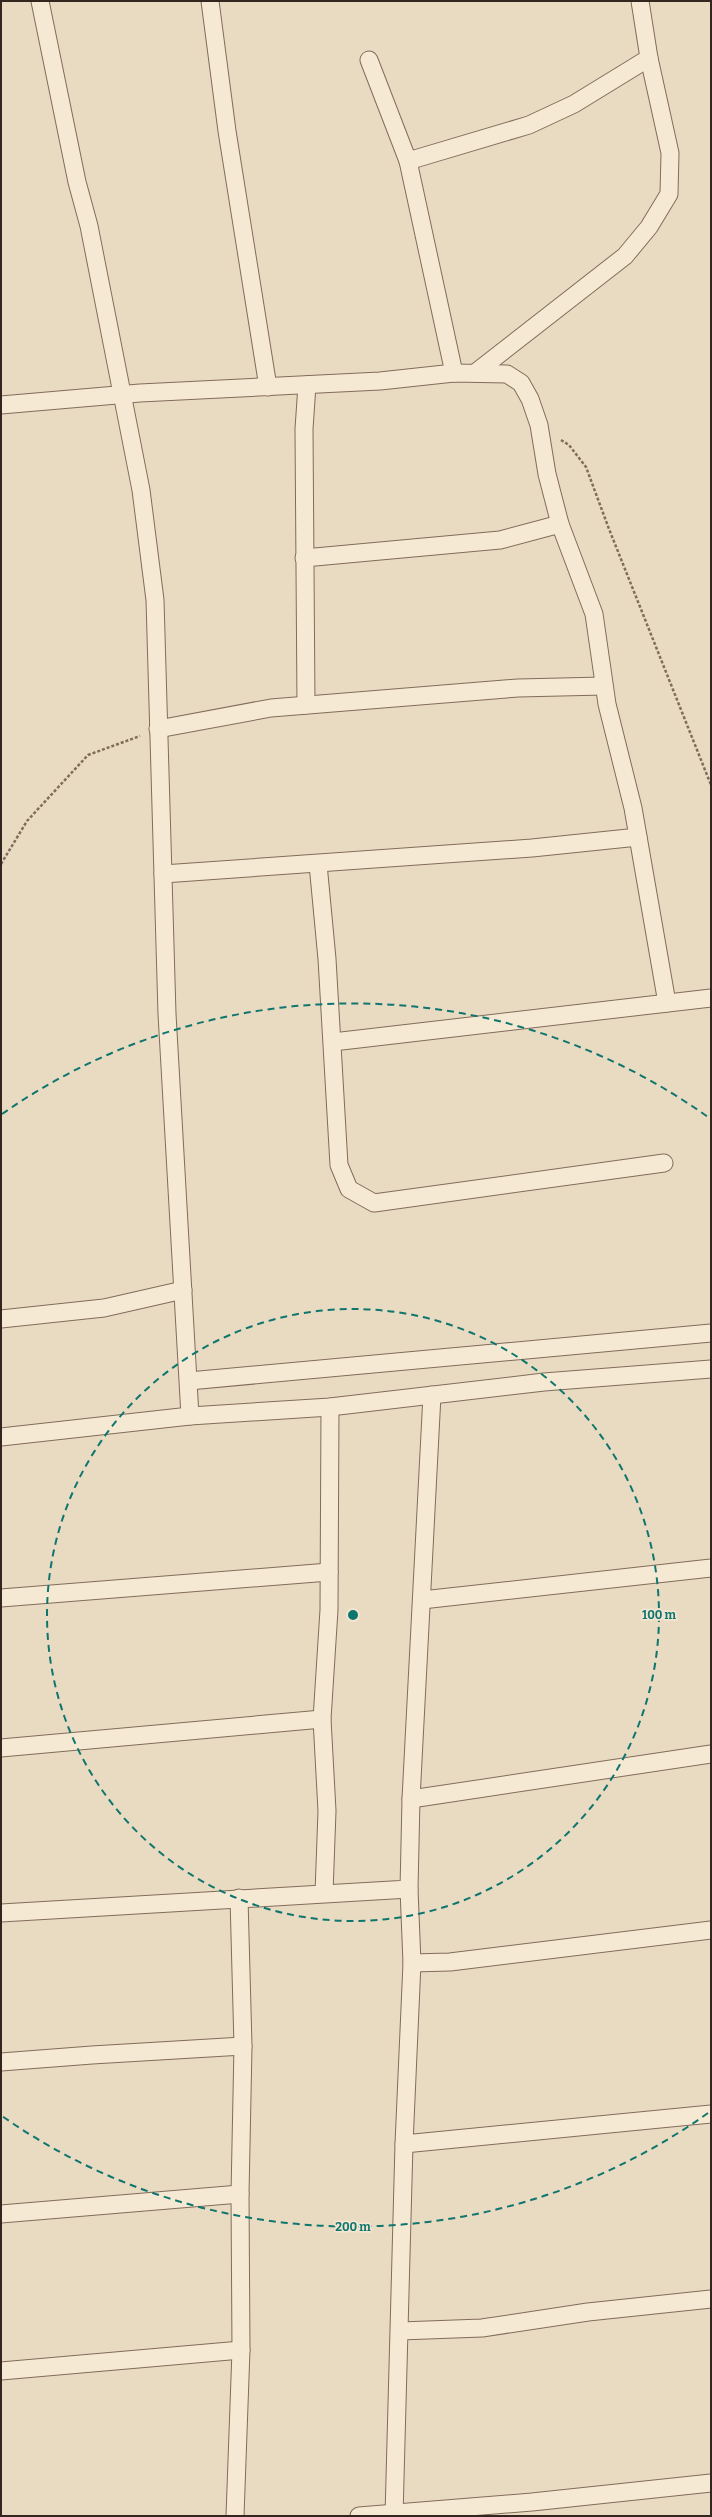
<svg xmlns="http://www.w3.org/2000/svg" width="712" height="2517" font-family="Bitter,serif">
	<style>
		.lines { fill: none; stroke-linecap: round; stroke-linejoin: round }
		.minor-casing { stroke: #826c5b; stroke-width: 19 }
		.path { stroke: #826c5b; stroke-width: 2.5; stroke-dasharray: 3 2; stroke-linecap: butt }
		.minor { stroke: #f5e9d4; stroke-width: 17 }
		.ring { fill: none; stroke: #0f766e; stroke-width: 2; stroke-dasharray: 7 5 }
		.centre { fill: #0f766e; stroke: #f2e5d1; stroke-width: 2 }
		.ring-label { font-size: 12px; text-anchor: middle; font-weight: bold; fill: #0f766e; stroke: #f2e5d1; stroke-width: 3.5; stroke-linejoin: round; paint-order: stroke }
	</style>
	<rect width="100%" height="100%" fill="#e9dac2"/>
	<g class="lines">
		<defs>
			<g id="minor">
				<path d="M40,1L77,182L89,226L141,490L155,600L167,1014L190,1416"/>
				<path d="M210,1L227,131L268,387"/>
				<path d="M369,60L408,161L454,373"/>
				<path d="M408,161L529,125L574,104L649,58"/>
				<path d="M475,373L625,256L649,227L669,194L670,153L649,58L640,1"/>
				<path d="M1,405L140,393L380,381L454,373L507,374L521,383L530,399L539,425L547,474L560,524L594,614L607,704L633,808L667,1003"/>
				<path d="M304,558L500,540L560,524"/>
				<path d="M306,705L304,429L307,385"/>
				<path d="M158,729L271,708L518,688L604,686"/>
				<path d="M318,864L327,959L339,1165L349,1189L374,1203L664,1163"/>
				<path d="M163,874L532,848L638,837"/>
				<path d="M333,1042L711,998"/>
				<path d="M1,1319L104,1308L183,1290"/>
				<path d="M189,1381L711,1333"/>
				<path d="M1,1437L190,1416L330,1407L544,1382L711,1369"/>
				<path d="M1,1598L329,1572"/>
				<path d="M422,1600L711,1568"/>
				<path d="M1,1748L322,1719"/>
				<path d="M411,1799L711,1754"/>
				<path d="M409,1889L412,1963L404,2144L711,2114"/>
				<path d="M324,1893L327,1811L322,1719L329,1610L330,1407"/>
				<path d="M1,1913L409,1889L411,1799L432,1395"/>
				<path d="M412,1963L450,1962L711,1930"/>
				<path d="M1,2062L92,2055L243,2046"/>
				<path d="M1,2214L240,2194"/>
				<path d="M400,2331L482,2328L588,2312L711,2299"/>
				<path d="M1,2371L241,2350"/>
				<path d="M235,2516L241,2350L240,2194L243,2046L239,1898"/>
				<path d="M359,2516L532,2502L711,2483"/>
				<path d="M394,2516L404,2144"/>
			</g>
		</defs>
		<use href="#minor" class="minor-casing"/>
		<g class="path">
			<path d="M561,440L569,445L586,467L609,529L711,785"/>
			<path d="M1,864L27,821L88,755L140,736"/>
		</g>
		<use href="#minor" class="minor"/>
	</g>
	<g class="ring">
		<circle cx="353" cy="1615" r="306"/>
		<path d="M708 2113A612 612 0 0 1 2 2116M2 1114A612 612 0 0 1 708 1117"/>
	</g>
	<circle cx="353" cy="1615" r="6" class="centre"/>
	<g class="ring-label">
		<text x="659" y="1619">100 m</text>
		<text x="353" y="2231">200 m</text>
	</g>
	<rect width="712" height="2517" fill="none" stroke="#33261e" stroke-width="4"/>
</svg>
